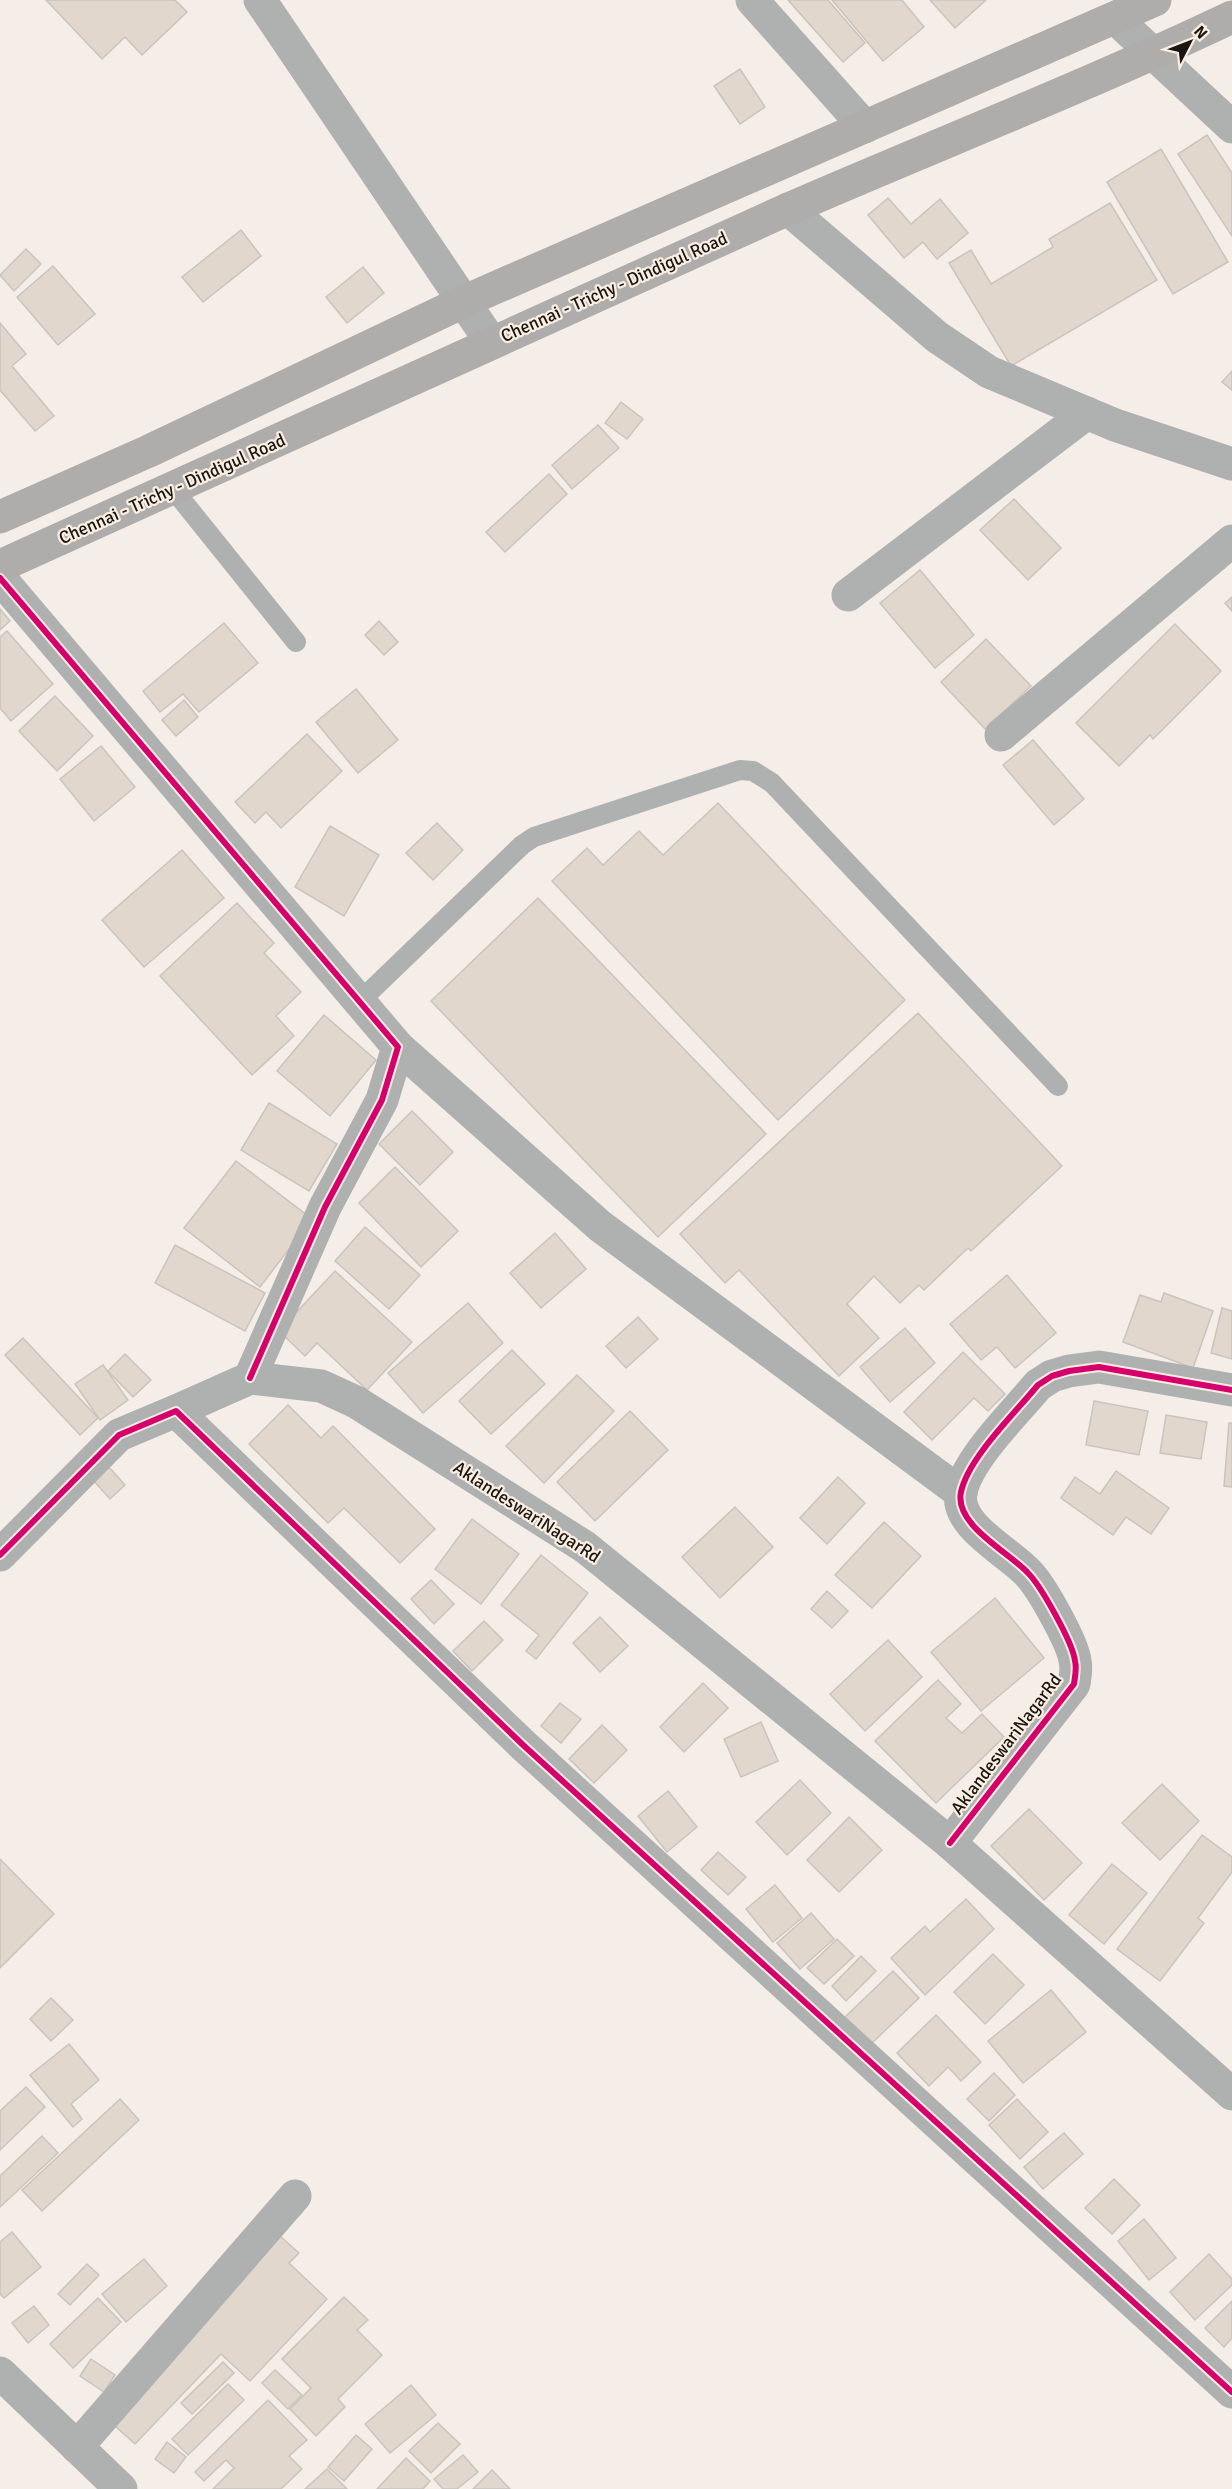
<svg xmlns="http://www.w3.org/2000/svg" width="1232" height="2489" font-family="Signika,sans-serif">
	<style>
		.building { fill: #e1d7cd; stroke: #cac4bf; stroke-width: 1.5 }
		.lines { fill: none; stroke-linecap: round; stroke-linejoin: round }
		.lane { stroke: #afb1b1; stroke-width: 20 }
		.street { stroke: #afb1b1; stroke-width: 33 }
		.highway { stroke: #aeadac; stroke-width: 33 }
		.cycleway-casing { stroke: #fbeee2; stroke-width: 10 }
		.cycleway { stroke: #d6006c; stroke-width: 6 }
		.labels { text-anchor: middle; stroke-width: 4.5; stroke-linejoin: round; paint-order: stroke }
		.street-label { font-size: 18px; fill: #1a1611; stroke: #fbeee2 }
	</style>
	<rect width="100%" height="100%" fill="#f5eee8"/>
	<g class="building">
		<path d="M46,0H175L187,12L142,55L125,37L102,59Z"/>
		<path d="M788,0H828L865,43L843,62Z"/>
		<path d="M832,0H902L924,27L883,61Z"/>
		<path d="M930,0H986L955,28Z"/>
		<path d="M740,69L765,107L740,124L714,86Z"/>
		<path d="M1207,135L1232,173V236L1178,154Z"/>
		<path d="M1161,149L1228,262L1173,294L1107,182Z"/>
		<path d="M888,198L911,224L940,199L968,233L937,259L923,242L904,258L868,215Z"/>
		<path d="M1110,203L1157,280L1011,366L949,263L971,250L991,284L1053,247L1049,239Z"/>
		<path d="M241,230L261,256L203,302L182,277Z"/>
		<path d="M26,249L41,264L14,291L0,275Z"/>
		<path d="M53,266L95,314L58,345L17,297Z"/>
		<path d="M363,267L384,293L347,323L326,297Z"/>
		<path d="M0,323L26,354L12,366L54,416L35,431L0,390Z"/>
		<path d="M1232,371V390L1222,382Z"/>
		<path d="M621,402L643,419L627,439L605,423Z"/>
		<path d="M598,425L619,448L572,489L552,465Z"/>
		<path d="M549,474L567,494L505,552L486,532Z"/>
		<path d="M1014,499L1061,548L1028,580L980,530Z"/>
		<path d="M920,570L974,635L935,668L880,603Z"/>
		<path d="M1232,597V611L1225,603Z"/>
		<path d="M0,609L10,621L0,630Z"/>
		<path d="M379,621L398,642L384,655L365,635Z"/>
		<path d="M224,623L258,663L199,712L183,694L160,712L143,691Z"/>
		<path d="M1175,624L1221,671L1153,739L1150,735L1119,766L1076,723Z"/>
		<path d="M7,631L53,684L11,721L0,708V637Z"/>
		<path d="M986,639L1031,686L985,729L941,682Z"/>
		<path d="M356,689L398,740L358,773L316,722Z"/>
		<path d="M55,696L93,736L57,771L19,731Z"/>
		<path d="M184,700L198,717L176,736L162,720Z"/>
		<path d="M307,734L342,771L281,828L266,812L255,823L235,802Z"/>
		<path d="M1033,740L1084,799L1054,825L1003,765Z"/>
		<path d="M101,746L135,787L94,821L60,779Z"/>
		<path d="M718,803L905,1000L778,1120L552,881L587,848L603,865L639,831L663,855Z"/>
		<path d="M437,823L463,850L433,880L406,853Z"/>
		<path d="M330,826L379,855L344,916L295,887Z"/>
		<path d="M182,850L224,898L144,967L102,920Z"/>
		<path d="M538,898L766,1134L658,1237L431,1001Z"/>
		<path d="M237,903L274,943L264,953L301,992L276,1016L294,1036L252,1075L160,976Z"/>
		<path d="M918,1013L1062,1166L971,1251L968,1248L924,1290L919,1285L900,1303L874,1276L847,1304L879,1338L839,1376L739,1270L725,1283L680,1234Z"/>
		<path d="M324,1015L376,1060L330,1116L277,1071Z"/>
		<path d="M269,1103L337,1144L309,1191L241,1150Z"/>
		<path d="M412,1111L453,1152L420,1185L379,1144Z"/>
		<path d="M236,1161L312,1219L260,1287L184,1228Z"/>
		<path d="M395,1167L458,1231L421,1267L359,1203Z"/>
		<path d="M365,1227L420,1275L389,1309L335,1261Z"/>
		<path d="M555,1233L586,1269L541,1308L510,1273Z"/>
		<path d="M175,1245L265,1293L245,1331L155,1283Z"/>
		<path d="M335,1271L412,1342L367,1390L317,1343L305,1356L279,1331Z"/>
		<path d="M1007,1275L1056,1333L1015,1368L997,1347L981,1360L950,1324Z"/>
		<path d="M1164,1293L1213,1311L1193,1368L1123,1342L1140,1295L1161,1302Z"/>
		<path d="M468,1303L503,1343L423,1413L388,1373Z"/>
		<path d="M1222,1308L1232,1311V1359L1211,1353Z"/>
		<path d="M638,1317L658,1339L626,1368L606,1346Z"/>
		<path d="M905,1328L935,1363L890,1402L860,1367Z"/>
		<path d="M23,1338L98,1418L80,1435L5,1355Z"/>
		<path d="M512,1350L545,1384L491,1434L459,1401Z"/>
		<path d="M963,1352L1005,1394L988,1411L974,1398L932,1440L904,1412Z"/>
		<path d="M125,1354L151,1380L133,1397L108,1371Z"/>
		<path d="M103,1365L128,1400L100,1420L75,1384Z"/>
		<path d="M577,1375L614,1411L544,1483L506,1446Z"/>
		<path d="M1094,1401L1148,1411L1139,1455L1086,1445Z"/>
		<path d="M288,1405L321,1438L333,1426L435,1529L400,1563L344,1508L328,1523L249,1444Z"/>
		<path d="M630,1411L668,1450L595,1521L557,1482Z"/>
		<path d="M1166,1415L1207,1422L1201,1459L1160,1453Z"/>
		<path d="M1229,1423H1232V1487L1224,1486Z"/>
		<path d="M108,1466L125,1485L110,1499L93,1480Z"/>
		<path d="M1116,1471L1169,1508L1151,1534L1126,1517L1113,1535L1061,1498L1075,1477L1100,1494Z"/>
		<path d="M838,1477L865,1503L827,1544L800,1518Z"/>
		<path d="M735,1507L773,1547L720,1598L682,1557Z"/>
		<path d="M472,1519L519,1554L481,1604L435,1569Z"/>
		<path d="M884,1522L921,1556L872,1608L835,1575Z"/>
		<path d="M541,1555L588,1593L536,1659L526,1651L539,1635L501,1605Z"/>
		<path d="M431,1580L454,1604L434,1624L411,1599Z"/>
		<path d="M827,1591L848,1611L832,1628L811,1609Z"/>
		<path d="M995,1598L1044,1658L981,1711L931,1652Z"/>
		<path d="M600,1617L628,1646L600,1672L573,1643Z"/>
		<path d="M484,1621L503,1640L472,1671L453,1651Z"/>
		<path d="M888,1640L922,1677L865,1731L830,1694Z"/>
		<path d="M938,1680L961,1704L946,1718L962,1733L982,1714L1004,1737L936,1803L875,1741Z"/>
		<path d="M703,1683L728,1708L684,1752L660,1727Z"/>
		<path d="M560,1703L581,1719L561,1743L541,1726Z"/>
		<path d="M761,1722L778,1761L741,1777L724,1739Z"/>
		<path d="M602,1725L627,1750L594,1783L569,1759Z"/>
		<path d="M800,1780L831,1813L787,1855L756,1822Z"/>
		<path d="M1162,1784L1199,1821L1160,1860L1122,1823Z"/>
		<path d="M668,1791L697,1827L667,1852L638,1816Z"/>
		<path d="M1029,1809L1082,1863L1044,1900L991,1846Z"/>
		<path d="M849,1817L882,1850L839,1892L807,1860Z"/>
		<path d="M1202,1835L1232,1857V1872L1198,1918L1204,1923L1160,1981L1117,1949Z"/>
		<path d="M718,1852L746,1877L728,1895L701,1870Z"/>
		<path d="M0,1859L54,1914L0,1968Z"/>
		<path d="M1112,1864L1147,1893L1104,1944L1069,1915Z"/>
		<path d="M775,1885L802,1918L773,1942L746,1909Z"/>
		<path d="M966,1899L994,1929L925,1995L891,1958L925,1926L930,1932Z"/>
		<path d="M811,1913L834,1939L800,1969L777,1943Z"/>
		<path d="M837,1939L854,1956L824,1984L807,1968Z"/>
		<path d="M993,1954L1024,1985L985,2024L954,1992Z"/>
		<path d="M861,1956L876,1971L846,2001L832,1986Z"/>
		<path d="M893,1971L919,1998L871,2044L845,2017Z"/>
		<path d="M1051,1990L1086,2032L1023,2083L988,2041Z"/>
		<path d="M51,1998L73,2020L51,2041L30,2019Z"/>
		<path d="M936,2015L981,2062L961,2081L948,2067L929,2086L897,2053Z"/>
		<path d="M69,2044L99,2080L71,2104L82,2119L73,2127L30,2075Z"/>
		<path d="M994,2073L1015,2095L989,2121L967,2099Z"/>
		<path d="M26,2087L45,2107L0,2150V2111Z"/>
		<path d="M120,2099L139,2120L42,2211L22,2190Z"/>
		<path d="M1017,2099L1048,2132L1020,2159L989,2125Z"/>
		<path d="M1064,2133L1083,2154L1043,2189L1024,2167Z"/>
		<path d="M42,2136L58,2153L0,2207V2176Z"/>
		<path d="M1114,2179L1140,2205L1112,2234L1085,2208Z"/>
		<path d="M1144,2219L1176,2258L1149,2280L1118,2241Z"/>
		<path d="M12,2232L41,2267L4,2298L0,2294V2242Z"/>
		<path d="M280,2236L299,2253L289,2263L327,2299L250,2381L221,2354L135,2444L106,2418Z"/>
		<path d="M1209,2254L1232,2279V2285L1195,2320L1170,2292Z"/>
		<path d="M144,2259L167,2286L126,2322L102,2294Z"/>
		<path d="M87,2264L99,2275L70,2305L58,2294Z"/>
		<path d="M344,2297L368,2320L357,2330L382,2355L338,2399L345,2407L316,2436L290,2409L311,2388L282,2359Z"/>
		<path d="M98,2298L121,2322L73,2368L50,2344Z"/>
		<path d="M1232,2301V2338L1224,2347L1205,2328Z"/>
		<path d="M34,2306L49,2325L28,2343L12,2323Z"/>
		<path d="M91,2359L115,2375L104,2392L80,2376Z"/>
		<path d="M223,2362L234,2373L192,2414L181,2403Z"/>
		<path d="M275,2370L302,2395L288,2409L262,2383Z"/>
		<path d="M228,2384L244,2400L188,2455L172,2439Z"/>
		<path d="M411,2385L436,2415L390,2453L365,2424Z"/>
		<path d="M268,2400L307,2440L289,2456L302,2469L281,2489H213L234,2468L226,2460L204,2481L195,2472Z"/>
		<path d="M438,2423L460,2444L431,2473L409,2451Z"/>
		<path d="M356,2435L372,2449L344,2481L328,2467Z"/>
		<path d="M167,2442L186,2457L174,2473L155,2459Z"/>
		<path d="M463,2455L478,2472L457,2489H443L434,2479Z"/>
		<path d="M406,2458L430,2481L423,2489H377Z"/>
		<path d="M327,2469L347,2489H305Z"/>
		<path d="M492,2470L510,2489H473Z"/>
	</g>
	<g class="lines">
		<g class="lane">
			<path d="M173,489L296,642"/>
			<path d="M358,1003L522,845L534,837L740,770L753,771L772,783L1058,1086"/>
		</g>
		<g class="street">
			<path d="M260,0L491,342"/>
			<path d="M752,0L865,127"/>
			<path d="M1115,18L1232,127"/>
			<path d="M788,209L937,337L989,372L1115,425L1232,464"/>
			<path d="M0,578L398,1047L382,1100L325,1207L250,1378"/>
			<path d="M848,595L1087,413"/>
			<path d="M1001,735L1232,541"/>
			<path d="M398,1047L600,1226L961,1493"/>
			<path d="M176,1411L250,1378L321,1386L356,1402L585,1547L950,1843L1232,2094"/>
			<path d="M0,1555L119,1435L176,1411L522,1744L1232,2392"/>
			<path d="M950,1843L1074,1684C1075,1677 1077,1668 1075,1661C1073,1643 1041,1586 1028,1573C1009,1552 954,1525 961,1492C968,1458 1016,1412 1038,1385L1052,1376L1069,1371L1099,1367L1232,1390"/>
			<path d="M0,2373L121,2489"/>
			<path d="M77,2447L295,2196"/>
		</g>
		<g class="highway">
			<path d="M0,517L149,451L465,301L1155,0"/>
			<path d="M0,566C262,450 522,327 784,211C933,146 1085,87 1232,17"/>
		</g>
		<defs>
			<g id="cycleway">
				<path d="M0,578L398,1047L382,1100L325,1207L250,1378"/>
				<path d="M0,1555L119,1435L176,1411L522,1744L1232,2392"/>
				<path d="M950,1843L1074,1684C1075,1677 1077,1668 1075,1661C1073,1643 1041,1586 1028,1573C1009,1552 954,1525 961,1492C968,1458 1016,1412 1038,1385L1052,1376L1069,1371L1099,1367L1232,1390"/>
			</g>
		</defs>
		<use href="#cycleway" class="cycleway-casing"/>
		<use href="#cycleway" class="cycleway"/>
	</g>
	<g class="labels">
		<g class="street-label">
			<text transform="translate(614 287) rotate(-24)" y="6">Chennai - Trichy - Dindigul Road</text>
			<text transform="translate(172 489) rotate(-24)" y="6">Chennai - Trichy - Dindigul Road</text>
			<text transform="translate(527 1512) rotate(33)" y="6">AklandeswariNagarRd</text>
			<text transform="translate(1006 1744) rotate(-53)" y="6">AklandeswariNagarRd</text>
		</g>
	</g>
	<g transform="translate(1190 42) rotate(48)" stroke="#fbeee2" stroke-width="4.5" paint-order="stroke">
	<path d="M0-4.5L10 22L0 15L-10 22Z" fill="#1a1611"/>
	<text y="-9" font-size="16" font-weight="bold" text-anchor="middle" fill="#1a1611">N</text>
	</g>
</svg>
